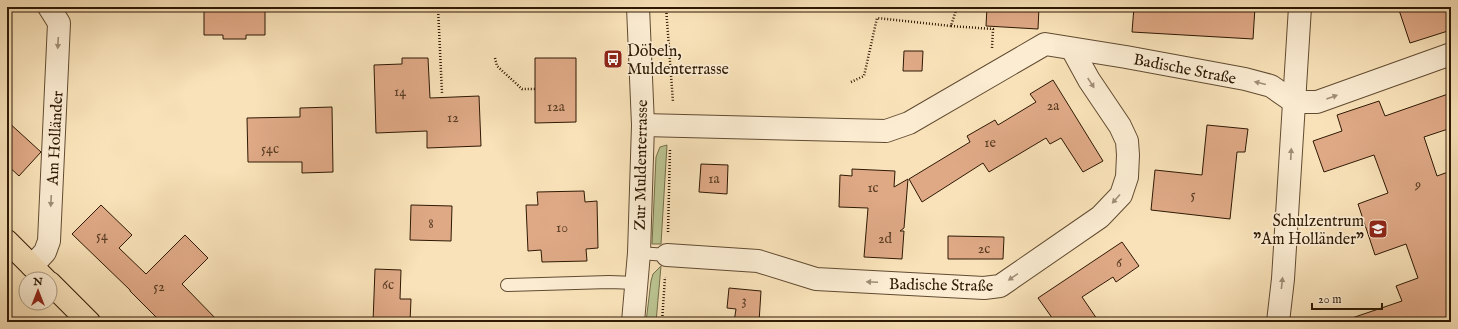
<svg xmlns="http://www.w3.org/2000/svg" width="1458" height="329" font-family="'IM FELL English',serif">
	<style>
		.green { fill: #bbc491; stroke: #746e4a }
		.building { fill: #dfa986; stroke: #2e1904 }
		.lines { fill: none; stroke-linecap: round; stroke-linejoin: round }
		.lane-casing { stroke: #614b31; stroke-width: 14 }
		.street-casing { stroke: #614b31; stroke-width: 24 }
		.primary-casing { stroke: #2e1904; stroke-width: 24 }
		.path { stroke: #2e1904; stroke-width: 2.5; stroke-dasharray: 1 2; stroke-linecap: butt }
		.lane { stroke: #fbecd2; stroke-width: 12 }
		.street { stroke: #fbecd2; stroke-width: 22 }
		.primary { stroke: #f9e2b9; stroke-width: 22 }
		.oneway { fill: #9f8d75 }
		.labels { text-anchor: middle; stroke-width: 3.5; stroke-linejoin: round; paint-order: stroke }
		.number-label { font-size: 14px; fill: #5a3d24 }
		.poi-label { font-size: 16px; fill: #2e1904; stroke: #fbecd2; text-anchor: start }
		.street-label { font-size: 16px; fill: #2e1904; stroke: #fbecd2 }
	</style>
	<rect width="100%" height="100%" fill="#f9e2b9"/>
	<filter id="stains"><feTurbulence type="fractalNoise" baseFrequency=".005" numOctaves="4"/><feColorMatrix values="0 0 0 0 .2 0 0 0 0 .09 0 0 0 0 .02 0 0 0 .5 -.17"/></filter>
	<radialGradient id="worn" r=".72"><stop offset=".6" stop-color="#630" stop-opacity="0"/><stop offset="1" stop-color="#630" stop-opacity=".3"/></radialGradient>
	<g class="green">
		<path d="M667,145L661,244H652L656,157L660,147Z"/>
		<path d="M661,266L656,322H646L651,281L653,274Z"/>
	</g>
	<g class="building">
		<path d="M204,7H265V35H246V39H223V35H204Z"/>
		<path d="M987,7H1039L1038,29L986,26Z"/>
		<path d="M1134,7H1255L1253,39L1132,32Z"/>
		<path d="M1398,7H1451V30L1410,43Z"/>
		<path d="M904,51H923L922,71H903Z"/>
		<path d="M402,58H428L430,98L479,96L481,146L427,148V131L376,133L374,65L402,64Z"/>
		<path d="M535,58H576V122L535,123Z"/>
		<path d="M1053,80L1103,161L1083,172L1061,138L1050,144L1046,138L989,172L983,163L922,202L909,179L970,142L967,136L995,120L998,125L1036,102L1030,94Z"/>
		<path d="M1451,93V128L1424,137L1437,176L1451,171V319L1444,322H1350L1349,319L1402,301L1396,286L1418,278L1406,244L1375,255L1358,204L1388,193L1374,155L1324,172L1313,141L1342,131L1337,115L1379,101L1385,116Z"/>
		<path d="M332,107L333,172L302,173V162H248L247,118L300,117V108Z"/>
		<path d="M7,121L41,152L19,176L7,165Z"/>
		<path d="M1207,125L1248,129L1245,152H1237L1230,219L1151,210L1155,170L1202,175Z"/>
		<path d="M701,164L728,165L727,194L699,192Z"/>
		<path d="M852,169L895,171L894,187L908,179L904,228L900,231H904L902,259L864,257L868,208L839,207L840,175L852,176Z"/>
		<path d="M584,191L585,202L597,201L598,248L586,249L587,261L542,262L541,250L528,251L526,205H538L537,192Z"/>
		<path d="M101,205L132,235L119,248L146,274L185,235L208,258L182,284L219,322H161L130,291V290L72,234Z"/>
		<path d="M411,205L452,206L451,241L410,240Z"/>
		<path d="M948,236L1004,237L1003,259H948Z"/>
		<path d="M1122,242L1139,266L1116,282L1113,277L1082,297L1099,322H1055L1038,298Z"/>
		<path d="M375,269L401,270L400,299H411L410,322H373Z"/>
		<path d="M729,288L761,291L759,322H734L736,309L727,308Z"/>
	</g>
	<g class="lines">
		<defs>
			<g id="lane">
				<path d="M639,253L667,255"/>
				<path d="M507,285L609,282L637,283"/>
			</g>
			<g id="street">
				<path d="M643,125L886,131L909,123L1045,44L1126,57L1245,79L1271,86L1294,102H1317L1451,54"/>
				<path d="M667,255L758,261L816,279L984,288L1000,286L1100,217L1121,195L1127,177L1128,155L1127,141L1120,126L1089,80L1072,49"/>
				<path d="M32,266L45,252L49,241L59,23L49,7"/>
				<path d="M633,322L639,253L643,125L638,7"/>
				<path d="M1278,322L1283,279L1300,7"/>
			</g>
			<g id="primary">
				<path d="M7,241L45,279"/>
				<path d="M50,283L89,322"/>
			</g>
		</defs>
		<use href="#lane" class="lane-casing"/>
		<use href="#street" class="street-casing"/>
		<use href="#primary" class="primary-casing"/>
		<g class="path">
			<path d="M666,7L673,102"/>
			<path d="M438,8L442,93"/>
			<path d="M951,26L993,29L992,48"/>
			<path d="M495,58L497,66L522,89H535"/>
			<path d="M851,82L864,76L877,18L951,26L957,7"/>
			<path d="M668,232L670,149"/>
			<path d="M662,322L665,277"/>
		</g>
		<use href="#lane" class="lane"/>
		<use href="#street" class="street"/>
		<use href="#primary" class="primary"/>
	</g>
	<defs><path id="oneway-solid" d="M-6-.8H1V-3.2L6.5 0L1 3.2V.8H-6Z"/></defs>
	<g class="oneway">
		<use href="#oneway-solid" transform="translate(58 43) rotate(93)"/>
		<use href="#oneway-solid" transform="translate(1091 83) rotate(57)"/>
		<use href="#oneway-solid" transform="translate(1260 83) rotate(-166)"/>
		<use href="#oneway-solid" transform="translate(1332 97) rotate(-20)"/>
		<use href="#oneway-solid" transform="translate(1291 154) rotate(-87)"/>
		<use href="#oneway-solid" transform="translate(1116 199) rotate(132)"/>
		<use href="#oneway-solid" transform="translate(51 201) rotate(93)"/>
		<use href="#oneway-solid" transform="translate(1013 277) rotate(145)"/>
		<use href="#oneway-solid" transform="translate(872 282) rotate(-177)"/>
		<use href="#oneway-solid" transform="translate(1282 283) rotate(-84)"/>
	</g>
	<defs>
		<symbol id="bus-square" viewBox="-11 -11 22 22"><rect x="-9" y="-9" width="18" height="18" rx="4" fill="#8f2418" stroke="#fbecd2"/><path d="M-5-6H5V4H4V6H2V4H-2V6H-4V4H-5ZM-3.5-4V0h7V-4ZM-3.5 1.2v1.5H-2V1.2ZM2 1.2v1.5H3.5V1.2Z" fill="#fff"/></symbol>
		<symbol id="school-square" viewBox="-11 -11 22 22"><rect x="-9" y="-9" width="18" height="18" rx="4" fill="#8f2418" stroke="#fbecd2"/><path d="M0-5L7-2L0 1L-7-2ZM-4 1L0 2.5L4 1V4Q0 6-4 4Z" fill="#fff"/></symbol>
	</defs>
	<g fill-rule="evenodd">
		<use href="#bus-square" x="602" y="48" width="22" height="22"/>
		<use href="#school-square" x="1367" y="218" width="22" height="22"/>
	</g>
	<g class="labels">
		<g class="number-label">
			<text x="400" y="96">14</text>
			<text x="1053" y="110">2a</text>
			<text x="556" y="111">12a</text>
			<text x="453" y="122">12</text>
			<text x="990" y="147">1e</text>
			<text x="270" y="153">54c</text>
			<text x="714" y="183">1a</text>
			<text x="1418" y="189">9</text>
			<text x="873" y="192">1c</text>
			<text x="1193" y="199">5</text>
			<text x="431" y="228">8</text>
			<text x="562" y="232">10</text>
			<text x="102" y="240">54</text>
			<text x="885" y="243">2d</text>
			<text x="984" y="253">2c</text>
			<text x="1119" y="267">6</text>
			<text x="388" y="289">6c</text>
			<text x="159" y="291">52</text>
			<text x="744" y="305">3</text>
		</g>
		<g class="poi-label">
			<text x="627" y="56">Döbeln,<tspan x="627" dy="18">Muldenterrasse</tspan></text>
			<text x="1364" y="226" text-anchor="end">Schulzentrum<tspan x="1364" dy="18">"Am Holländer"</tspan></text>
		</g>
		<g class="street-label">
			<text transform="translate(1185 68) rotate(11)" y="6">Badische Straße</text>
			<text transform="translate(54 138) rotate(-87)" y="6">Am Holländer</text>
			<text transform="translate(640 165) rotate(-89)" y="6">Zur Muldenterrasse</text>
			<text transform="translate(941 284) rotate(1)" y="6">Badische Straße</text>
		</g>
	</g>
	<rect width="1458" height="329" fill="none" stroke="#f9e2b9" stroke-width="24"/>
	<rect x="8" y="8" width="1442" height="313" fill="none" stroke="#2e1904" stroke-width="2"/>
	<rect x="12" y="12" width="1434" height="305" fill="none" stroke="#2e1904"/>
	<g transform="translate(38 291)"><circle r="19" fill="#fbecd2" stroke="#a99880"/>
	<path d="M0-3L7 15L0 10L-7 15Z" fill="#8f2418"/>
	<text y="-6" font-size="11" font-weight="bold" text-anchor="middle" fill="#2e1904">N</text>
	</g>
	<path d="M1312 303v6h70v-6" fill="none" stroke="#2e1904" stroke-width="2"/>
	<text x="1318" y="303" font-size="12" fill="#2e1904" stroke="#fbecd2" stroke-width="3" paint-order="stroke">20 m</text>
	<rect width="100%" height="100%" filter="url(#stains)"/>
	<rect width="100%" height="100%" fill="url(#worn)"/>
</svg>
